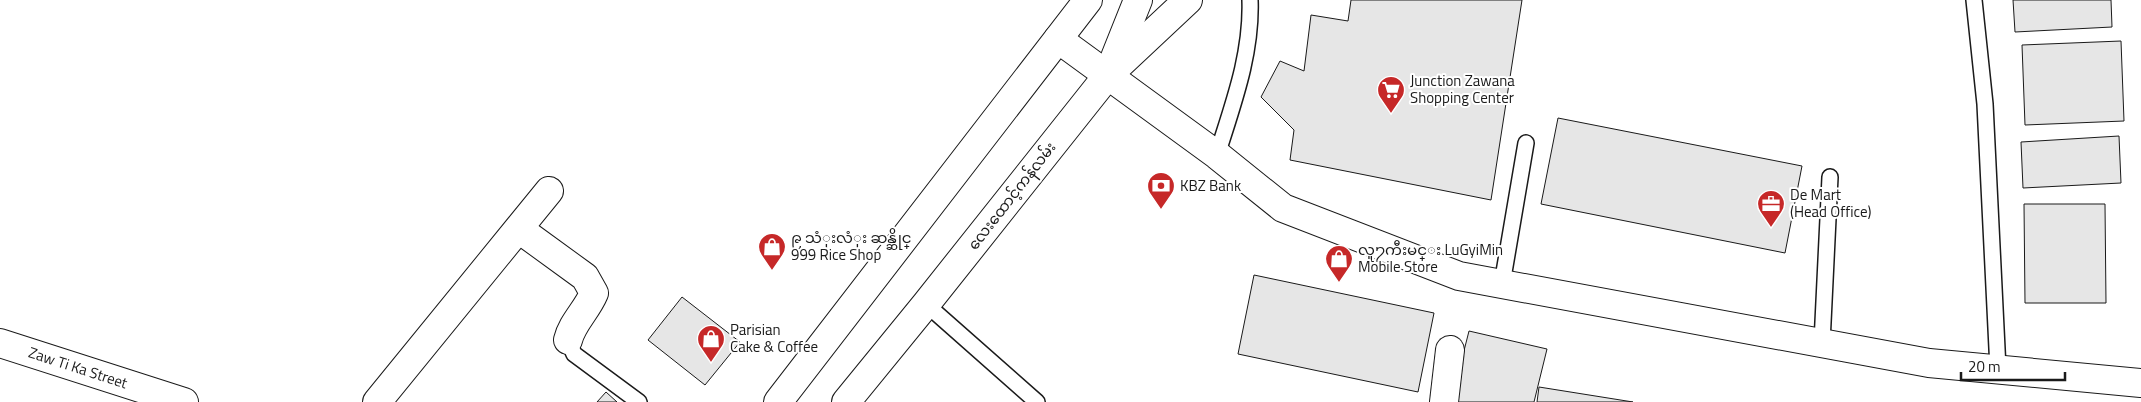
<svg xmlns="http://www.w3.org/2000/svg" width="2141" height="402" font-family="'Titillium Web','Noto Sans Myanmar',sans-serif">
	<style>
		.building { fill: #e6e6e6; stroke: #1a1a1a }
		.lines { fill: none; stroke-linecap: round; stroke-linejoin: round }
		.lane-casing { stroke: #1a1a1a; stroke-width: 18 }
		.street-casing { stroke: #1a1a1a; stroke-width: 30 }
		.secondary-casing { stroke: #1a1a1a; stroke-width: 30 }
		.primary-casing { stroke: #1a1a1a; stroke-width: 30 }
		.lane { stroke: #fff; stroke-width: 15 }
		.street { stroke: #fff; stroke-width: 28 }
		.secondary { stroke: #fff; stroke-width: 28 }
		.primary { stroke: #fff; stroke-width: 28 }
		.labels { text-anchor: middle; stroke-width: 4; stroke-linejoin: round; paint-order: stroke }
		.poi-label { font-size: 15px; fill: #1a1a1a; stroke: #fff; text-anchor: start }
		.street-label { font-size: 15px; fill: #1a1a1a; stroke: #fff }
	</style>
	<rect width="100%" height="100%" fill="#fff"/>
	<g class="building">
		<path d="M1351,0H1522L1491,200L1290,160L1294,130L1261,97L1280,61L1304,71L1311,15L1348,21Z"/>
		<path d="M2013,0H2111L2112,27L2015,32Z"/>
		<path d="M2121,41L2124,121L2025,125L2022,45Z"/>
		<path d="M1558,118L1802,166L1785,253L1541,204Z"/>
		<path d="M2119,136L2121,183L2023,188L2021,142Z"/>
		<path d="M2024,204H2105L2106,303H2025Z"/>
		<path d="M1254,275L1434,313L1418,392L1238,354Z"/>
		<path d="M682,297L740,342L705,385L648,340Z"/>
		<path d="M1469,331L1547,349L1534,402H1451Z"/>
		<path d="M1539,387L1633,402H1537Z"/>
		<path d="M606,392L617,402H597Z"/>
	</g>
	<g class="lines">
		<defs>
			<g id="lane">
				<path d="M1974,0L1985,104L1998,369"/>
				<path d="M1217,155C1233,104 1252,54 1250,0"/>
				<path d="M1502,284L1526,143"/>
				<path d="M926,304L1037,402"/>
				<path d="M568,340L574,354L639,402"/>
				<path d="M1822,343L1830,177"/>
			</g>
			<g id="street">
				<path d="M519,229L585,277L594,293C587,310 572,323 568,340"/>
				<path d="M0,343L184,402"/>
				<path d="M377,402L549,191"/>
				<path d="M1444,402L1450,350"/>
			</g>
			<g id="secondary">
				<path d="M1058,39L1217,155L1283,208L1459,276L1929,363L2141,383"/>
				<path d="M1108,75L1138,0"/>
			</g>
			<g id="primary">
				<path d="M778,402L1088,0"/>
				<path d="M846,402L926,304L1108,75L1188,0"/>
			</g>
		</defs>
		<use href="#lane" class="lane-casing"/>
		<use href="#street" class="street-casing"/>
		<use href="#secondary" class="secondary-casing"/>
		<use href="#primary" class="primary-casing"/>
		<use href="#lane" class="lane"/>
		<use href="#street" class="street"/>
		<use href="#secondary" class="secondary"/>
		<use href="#primary" class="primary"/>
	</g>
	<defs>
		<symbol id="supermarket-pin" viewBox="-11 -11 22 30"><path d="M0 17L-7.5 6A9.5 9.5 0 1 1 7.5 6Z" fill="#c62828" stroke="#fff"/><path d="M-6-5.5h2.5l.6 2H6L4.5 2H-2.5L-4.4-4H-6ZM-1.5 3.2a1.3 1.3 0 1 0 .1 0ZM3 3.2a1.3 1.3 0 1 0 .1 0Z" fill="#fff"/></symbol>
		<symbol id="bank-pin" viewBox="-11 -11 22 30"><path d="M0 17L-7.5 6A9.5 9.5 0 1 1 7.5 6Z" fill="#c62828" stroke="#fff"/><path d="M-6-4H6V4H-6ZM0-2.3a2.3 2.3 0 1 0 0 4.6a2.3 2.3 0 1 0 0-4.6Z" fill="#fff"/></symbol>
		<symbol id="office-pin" viewBox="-11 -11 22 30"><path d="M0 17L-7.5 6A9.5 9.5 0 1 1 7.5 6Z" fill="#c62828" stroke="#fff"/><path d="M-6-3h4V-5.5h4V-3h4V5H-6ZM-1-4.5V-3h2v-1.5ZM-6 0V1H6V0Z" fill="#fff"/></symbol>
		<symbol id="shop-pin" viewBox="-11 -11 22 30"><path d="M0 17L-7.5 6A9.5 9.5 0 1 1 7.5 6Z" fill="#c62828" stroke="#fff"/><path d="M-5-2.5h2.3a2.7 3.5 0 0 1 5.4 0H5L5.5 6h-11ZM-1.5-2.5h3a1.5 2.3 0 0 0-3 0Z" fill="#fff"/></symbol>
	</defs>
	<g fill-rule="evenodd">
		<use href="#supermarket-pin" x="1375" y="74" width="32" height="43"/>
		<use href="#bank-pin" x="1145" y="170" width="32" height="43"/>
		<use href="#office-pin" x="1755" y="188" width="32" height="43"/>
		<use href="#shop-pin" x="756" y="231" width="32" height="43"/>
		<use href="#shop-pin" x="1323" y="243" width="32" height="43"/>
		<use href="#shop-pin" x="695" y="323" width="32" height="43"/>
	</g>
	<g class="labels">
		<g class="poi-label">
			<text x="1410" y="86">Junction Zawana<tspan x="1410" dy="17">Shopping Center</tspan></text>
			<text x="1180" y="191">KBZ Bank</text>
			<text x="1790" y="200">De Mart<tspan x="1790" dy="17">(Head Office)</tspan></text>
			<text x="791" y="243">၉ သံုးလံုး ဆန္ဆိုင္<tspan x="791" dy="17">999 Rice Shop</tspan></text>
			<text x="1358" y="255">လူ႒ကီးမင္း LuGyiMin<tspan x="1358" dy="17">Mobile Store</tspan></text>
			<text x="730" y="335">Parisian<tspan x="730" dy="17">Cake &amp; Coffee</tspan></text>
		</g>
		<g class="street-label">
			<text transform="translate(1012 196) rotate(-52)" y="5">လေးထောင့်ကန်လမ်း</text>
			<text transform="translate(78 368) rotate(18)" y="5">Zaw Ti Ka Street</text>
		</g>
	</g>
	<path d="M1961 372v8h104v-8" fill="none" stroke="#1a1a1a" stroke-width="2.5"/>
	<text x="1968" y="372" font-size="15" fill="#1a1a1a" stroke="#ffffff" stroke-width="4" paint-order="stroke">20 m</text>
</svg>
